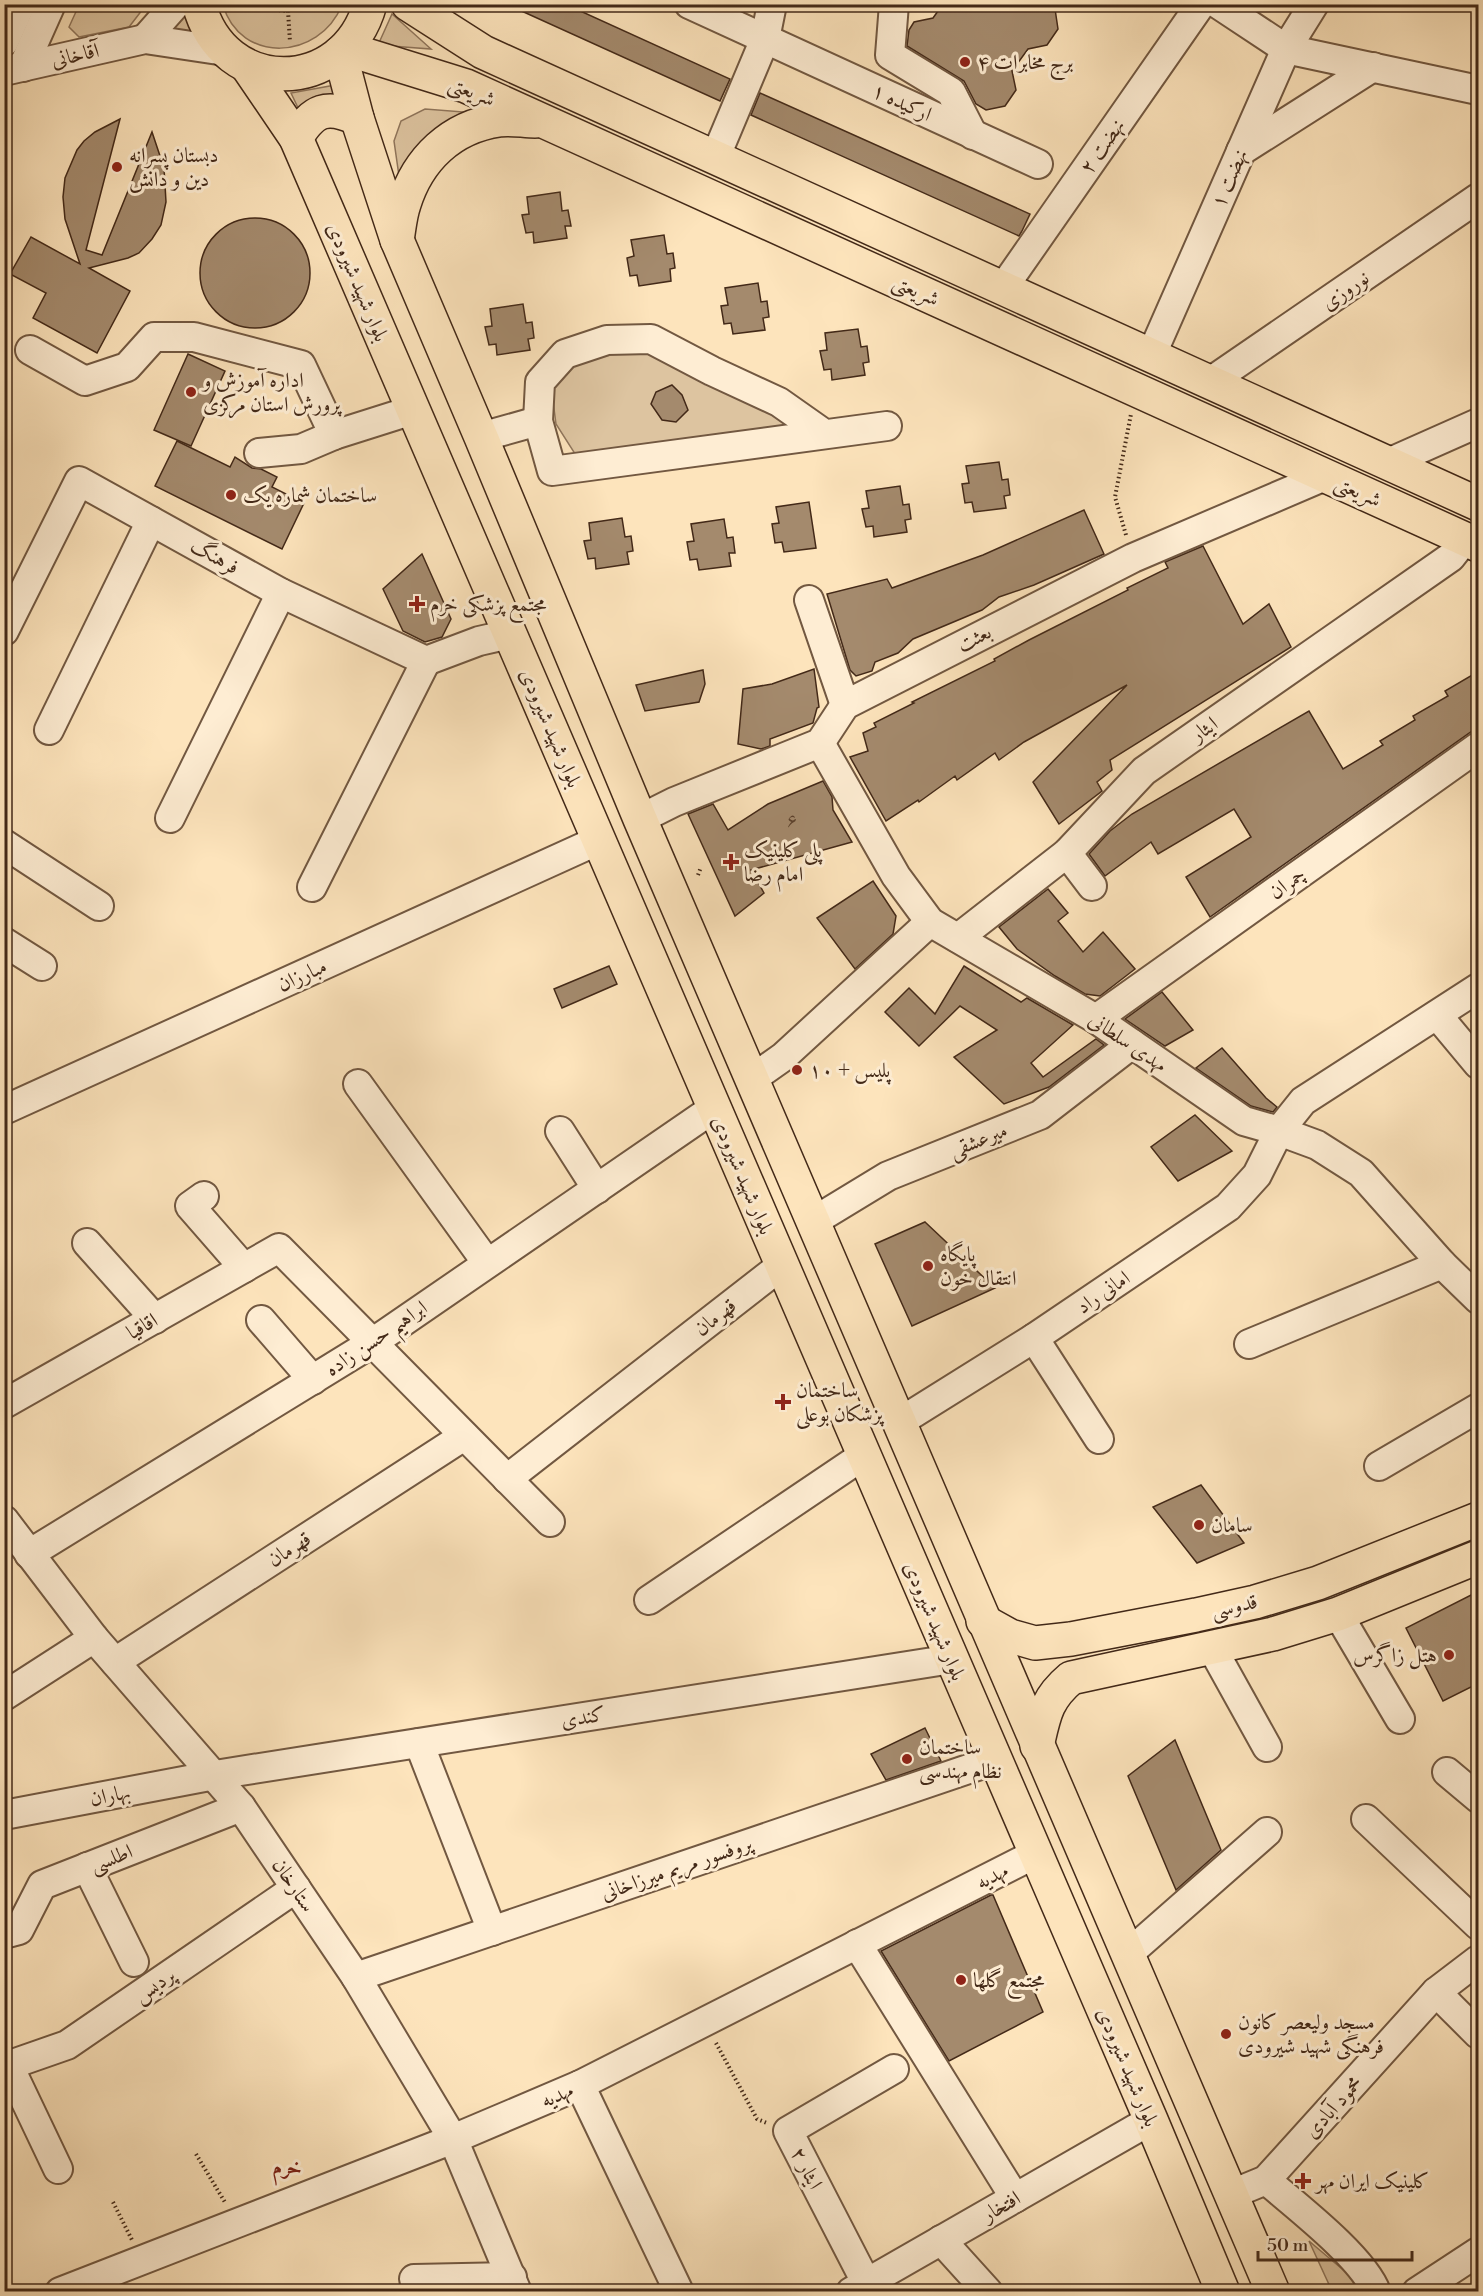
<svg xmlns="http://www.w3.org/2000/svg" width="1483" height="2296" font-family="'Libre Bodoni',Amiri,serif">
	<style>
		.green { fill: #ddc4a0; stroke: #90765c; stroke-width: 1.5 }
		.building { fill: #a48a6d; stroke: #432918; stroke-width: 1.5 }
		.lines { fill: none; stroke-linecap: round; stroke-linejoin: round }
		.minor-casing { stroke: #725841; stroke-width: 32 }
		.major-casing { stroke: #432918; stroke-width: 36 }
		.path { stroke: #432918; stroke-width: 4; stroke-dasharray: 1.5 3; stroke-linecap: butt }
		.minor { stroke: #feedd3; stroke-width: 28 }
		.major { stroke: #fde4bc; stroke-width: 33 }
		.poi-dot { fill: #8f2418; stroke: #feedd3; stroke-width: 2 }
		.labels { text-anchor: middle; stroke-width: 6; stroke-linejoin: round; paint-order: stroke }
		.number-label { font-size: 18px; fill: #5b412d }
		.street-label { font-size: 21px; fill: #432918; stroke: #feedd3 }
		.poi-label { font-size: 21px; fill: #432918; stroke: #feedd3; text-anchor: start }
		.neighbourhood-label { font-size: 22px; font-weight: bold; fill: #7a1f14; stroke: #feedd3 }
	</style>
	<rect width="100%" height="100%" fill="#fde4bc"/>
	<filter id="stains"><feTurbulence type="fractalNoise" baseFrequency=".00333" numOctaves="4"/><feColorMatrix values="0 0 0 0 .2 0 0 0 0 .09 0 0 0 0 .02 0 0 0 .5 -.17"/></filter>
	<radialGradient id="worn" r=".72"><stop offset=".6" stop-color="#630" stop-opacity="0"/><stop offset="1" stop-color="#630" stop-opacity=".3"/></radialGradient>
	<g class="green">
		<path d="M79,5V4L146,5L129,27L79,37L69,27Z"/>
		<path d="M223,5V4L342,5C319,61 240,64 223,5Z"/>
		<path d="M189,8L202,40L161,34Z"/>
		<path d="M392,14L431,49L378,45Z"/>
		<path d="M341,84L342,103L300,112L291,93Z"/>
		<path d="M425,109L464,112L424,139L399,176L394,141L401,121Z"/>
		<path d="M606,350L649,352L802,427L577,457L556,424L551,386L572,361Z"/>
		<path d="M1309,2241L1348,2274L1359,2291H1332Z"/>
	</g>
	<g class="building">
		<path d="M506,4H565L730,79L720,101Z"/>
		<path d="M943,4H1049L1055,9L1058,29L1047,45L1028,49L1012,71L1016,90L1005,106L986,110L976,104L964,81L907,46L909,30L914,22L933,18Z"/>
		<path d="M760,93L1030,214L1022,231L1019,236L751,115Z"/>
		<path d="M120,119L86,250L102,255L152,132L164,168L166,202L161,225L152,239L139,253L128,258L89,268L130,291L97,353L33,318L46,293L10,274L31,237L80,264L65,219L63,197L65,178L77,150L84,141L95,132Z"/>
		<path d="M560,192L562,211L568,210L571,226H565L567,238L534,243L533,232L526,233L522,215L529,214L527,197Z"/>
		<circle cx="255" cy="273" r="55"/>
		<path d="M664,235L667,254L673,253L675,268L670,269L671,281L639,286L637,275L630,276L627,258L634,256L631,240Z"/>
		<path d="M758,283L761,302L767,301L769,317L763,318L765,330L733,334L731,323L724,324L721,306L728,305L725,288Z"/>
		<path d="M523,304L526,323L532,322L534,338L528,339L530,350L497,355L496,344L489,345L485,327L492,326L490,309Z"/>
		<path d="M858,329L861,347L867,346L869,362L863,363L865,375L832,380L831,369L824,370L820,351L827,350L825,333Z"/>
		<path d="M188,354L225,371L191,446L154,430Z"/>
		<path d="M672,385L682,395L688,410L676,422L662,420L651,404L656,392Z"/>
		<path d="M177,441L230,467L235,457L252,468L261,469L277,477L272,487L304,503L282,549L155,486Z"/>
		<path d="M999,462L1002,480L1008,479L1010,495L1004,496L1006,508L974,512L972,502L965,503L962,484L969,483L966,466Z"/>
		<path d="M900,486L903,505L909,504L911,519L905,520L907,532L874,537L873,526L866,527L862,509L869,508L866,491Z"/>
		<path d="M809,502L816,548L784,552L782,542L775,543L772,524L779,523L776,507Z"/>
		<path d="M1084,510L1104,554L1034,585L999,597L982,610L913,639L898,653L875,662L872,671L856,676L850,670L827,594L887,579L892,588L983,555Z"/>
		<path d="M622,518L625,537L631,536L633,551L627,552L629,564L596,569L595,558L588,559L584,541L591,540L589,523Z"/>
		<path d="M724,519L727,538L733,537L735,553H729L731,566L699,570L697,559L690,560L687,542L694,541L691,524Z"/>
		<path d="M1203,546L1243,624L1269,604L1291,647L1110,760L1112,770L1097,782L1102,791L1059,824L1033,782L1127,685L1024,742L999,760L995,753L957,780L955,776L919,802L918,800L886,821L850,757L868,751L863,733L876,727L874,723L914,703L912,702L995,661L994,659L1029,640L1128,590L1127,588L1168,568L1165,562Z"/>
		<path d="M422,554L451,619L442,637L425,642L403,631L383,589Z"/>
		<path d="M814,669L819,707L817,708L813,723L770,739V746L761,749L738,744L743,689L772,684Z"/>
		<path d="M703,670L705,684L699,702L645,711L636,685Z"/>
		<path d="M1479,671V726L1210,917L1186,877L1251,837L1234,809L1158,854L1151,842L1105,876L1089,854L1110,831L1132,814L1309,711L1343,769L1383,745L1380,741L1415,720L1413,716L1448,696L1445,691Z"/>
		<path d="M823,781L832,797L833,810L852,842L751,870L764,893L735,916L688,814L713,804L728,830L768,804Z"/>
		<path d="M873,881L896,916L893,934L855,969L817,918Z"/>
		<path d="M1048,889L1068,913L1058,921L1083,952L1103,932L1135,969L1100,996L1085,994L1055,976L1017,949L999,927Z"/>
		<path d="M609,966L617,984L562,1008L554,989Z"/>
		<path d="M964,966L1021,1002L1027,998L1073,1025L1031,1063L1043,1077L1096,1039L1104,1045L1049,1087L1004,1104L954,1057L997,1030L960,1006L919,1046L885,1012L909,988L935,1014Z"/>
		<path d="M1162,992L1193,1030L1165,1046L1125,1019Z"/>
		<path d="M1222,1048L1266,1098L1277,1107L1273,1112L1251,1106L1196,1068Z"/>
		<path d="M1195,1115L1232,1151L1178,1181L1151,1147Z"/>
		<path d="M925,1222L995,1288L912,1326L875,1244Z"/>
		<path d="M1201,1485L1244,1543L1197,1563L1153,1507Z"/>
		<path d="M1479,1591V1683L1443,1701L1406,1628Z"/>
		<path d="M925,1728L941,1761L886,1780L871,1754Z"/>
		<path d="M1175,1740L1221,1850L1176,1890L1128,1776Z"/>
		<path d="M991,1895H993L1043,2012L949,2061L881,1951Z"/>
	</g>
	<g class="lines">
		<defs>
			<g id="minor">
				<path d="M689,4L1038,164"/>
				<path d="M894,4L890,55L951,92L973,135"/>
				<path d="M1218,4L1286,49L1478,90"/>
				<path d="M145,39L176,4"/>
				<path d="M4,42L21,4"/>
				<path d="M23,67L51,4"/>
				<path d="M4,71L145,39L225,51"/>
				<path d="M1241,151L1373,67"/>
				<path d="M715,158L765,39L772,4"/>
				<path d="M1003,288L1201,4"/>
				<path d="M30,350L85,381L127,367L154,337H194L301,365L334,435"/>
				<path d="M1151,356L1286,49L1314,4"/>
				<path d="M1210,382L1478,198"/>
				<path d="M823,433L779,402L712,371L651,339L607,340L565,354L540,382L538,421L552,471L887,426"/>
				<path d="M481,437L538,421"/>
				<path d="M259,453L301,449L334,435L413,410"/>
				<path d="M1388,463L1478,423"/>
				<path d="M809,600L845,705"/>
				<path d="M4,631L79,481L281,593L426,661L479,641L510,634"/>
				<path d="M49,730L151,521"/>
				<path d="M820,743L896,876L930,922L1096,1019L1244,1121L1279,1131L1317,1145L1361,1173L1442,1264L1478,1299"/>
				<path d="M170,818L281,593"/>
				<path d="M640,819L674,802L820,743L845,705L1133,558L1325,476"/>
				<path d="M4,844L99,906"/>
				<path d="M1067,853L1092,886"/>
				<path d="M312,887L426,661"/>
				<path d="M958,938L1067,853L1144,771L1451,557L1465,539"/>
				<path d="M4,942L42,966"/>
				<path d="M1438,1016L1478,1064"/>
				<path d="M1096,1019L1478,747"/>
				<path d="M752,1079L783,1057L930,922"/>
				<path d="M358,1084L487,1263"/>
				<path d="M4,1110L599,840"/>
				<path d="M560,1131L597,1189"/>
				<path d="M204,1196L190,1206L244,1268"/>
				<path d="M814,1221L888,1176L1040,1115L1132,1044"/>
				<path d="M87,1243L155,1319"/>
				<path d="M261,1320L313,1380"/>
				<path d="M1034,1338L1099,1439"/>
				<path d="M1249,1344L1442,1264"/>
				<path d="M4,1404L279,1248L550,1522"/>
				<path d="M898,1423L1034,1338L1228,1207L1257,1175L1279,1131L1303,1101L1478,988"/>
				<path d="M1379,1466L1478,1408"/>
				<path d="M507,1479L782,1265"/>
				<path d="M4,1520L94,1638L241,1807L356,1977L453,2139L517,2292"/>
				<path d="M29,1554L372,1343L714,1108"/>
				<path d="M649,1600L864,1455"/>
				<path d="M1338,1614L1400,1719"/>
				<path d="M1212,1648L1267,1747"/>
				<path d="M115,1662L464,1436"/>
				<path d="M4,1696L94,1638"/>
				<path d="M419,1743L492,1931"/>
				<path d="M1447,1772L1478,1798"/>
				<path d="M4,1815L215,1775L952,1659"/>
				<path d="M1366,1819L1478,1925"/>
				<path d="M87,1867L134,1962"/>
				<path d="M4,1934L19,1930L42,1885L241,1807"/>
				<path d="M857,1944L1015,2198"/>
				<path d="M1127,1955L1267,1832"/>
				<path d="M356,1977L995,1760"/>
				<path d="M1436,1992L1478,2034"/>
				<path d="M9,2066L58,2169"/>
				<path d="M4,2067L67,2045L296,1888"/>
				<path d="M580,2085L679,2292"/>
				<path d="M1266,2180C1295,2205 1364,2258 1376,2292"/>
				<path d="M1232,2194L1266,2180L1436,1992L1478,1960"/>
				<path d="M941,2240L988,2292"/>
				<path d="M414,2279L512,2277"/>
				<path d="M60,2292L453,2139L580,2085L1035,1854"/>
				<path d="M851,2292L1151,2120"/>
				<path d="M871,2292L788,2131L894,2069"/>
				<path d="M1417,2292L1478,2252"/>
			</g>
			<g id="major">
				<path d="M199,4C223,97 344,97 370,4"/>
				<path d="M408,4L483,52L1478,504"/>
				<path d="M347,49L466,86L1478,545"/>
				<path d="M340,53L357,118L397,240L481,437L640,819L1273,2292"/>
				<path d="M247,66L296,138L1151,2120L1223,2292"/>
				<path d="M296,138C314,109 326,105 357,118"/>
				<path d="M397,240C399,229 400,215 404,204C418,159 451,127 499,120C510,118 524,121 535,121"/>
				<path d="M983,1621L1010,1636L1035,1643L1071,1639L1196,1615L1255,1602L1318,1583L1478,1519"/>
				<path d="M1037,1746C1044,1715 1046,1699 1071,1678L1273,1634L1338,1614L1478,1557"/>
			</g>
		</defs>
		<use href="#minor" class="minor-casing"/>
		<use href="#major" class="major-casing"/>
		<g class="path">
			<path d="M267,4C279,13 291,13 303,4"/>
			<path d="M288,11L290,42"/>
			<path d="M1126,535L1115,497L1131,414"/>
			<path d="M698,875L701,867"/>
			<path d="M716,2043L757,2119L767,2123"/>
			<path d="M196,2154L226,2204"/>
			<path d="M113,2202L132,2240"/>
		</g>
		<use href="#minor" class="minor"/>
		<use href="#major" class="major"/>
	</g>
	<g class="poi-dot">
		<circle cx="965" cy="62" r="6"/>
		<circle cx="117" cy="167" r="6"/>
		<circle cx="191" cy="392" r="6"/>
		<circle cx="231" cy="495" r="6"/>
		<path d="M414 595h6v6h6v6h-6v6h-6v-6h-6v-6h6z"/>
		<path d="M728 853h6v6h6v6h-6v6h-6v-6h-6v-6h6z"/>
		<circle cx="797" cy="1070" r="6"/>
		<circle cx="928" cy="1266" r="6"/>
		<path d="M780 1393h6v6h6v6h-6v6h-6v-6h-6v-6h6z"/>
		<circle cx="1199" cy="1525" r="6"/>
		<circle cx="1449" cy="1655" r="6"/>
		<circle cx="907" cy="1759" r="6"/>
		<circle cx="961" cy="1980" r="6"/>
		<circle cx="1226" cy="2034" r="6"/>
		<path d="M1300 2172h6v6h6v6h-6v6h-6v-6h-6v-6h6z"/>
	</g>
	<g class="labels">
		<g class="number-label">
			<text x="792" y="826">۶</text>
		</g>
		<g class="street-label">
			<text transform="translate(75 55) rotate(-13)" y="7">آقاخانی</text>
			<text transform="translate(472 91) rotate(22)" y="7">شریعتی</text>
			<text transform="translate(902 102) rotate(25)" y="7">ارکیده ۱</text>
			<text transform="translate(1102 146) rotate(-55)" y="7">نهضت ۲</text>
			<text transform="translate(1229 178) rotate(-66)" y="7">نهضت ۱</text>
			<text transform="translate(358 282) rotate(67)" y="7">بلوار شهید شیرودی</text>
			<text transform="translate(916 290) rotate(24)" y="7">شریعتی</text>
			<text transform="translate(1345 290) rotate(-35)" y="7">نوروزی</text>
			<text transform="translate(1358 491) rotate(24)" y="7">شریعتی</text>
			<text transform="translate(215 556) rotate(29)" y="7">فرهنگ</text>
			<text transform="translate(974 638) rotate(-27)" y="7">بعثت</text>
			<text transform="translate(551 728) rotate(67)" y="7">بلوار شهید شیرودی</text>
			<text transform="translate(1204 729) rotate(-35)" y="7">ایثار</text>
			<text transform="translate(1287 883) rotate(-35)" y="7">چمران</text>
			<text transform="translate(302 975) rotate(-24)" y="7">مبارزان</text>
			<text transform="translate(1128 1042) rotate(34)" y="7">مهدی سلطانی</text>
			<text transform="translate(978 1140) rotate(-22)" y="7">میرعشقی</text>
			<text transform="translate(743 1175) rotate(67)" y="7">بلوار شهید شیرودی</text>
			<text transform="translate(1103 1292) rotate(-34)" y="7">امانی راد</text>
			<text transform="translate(715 1317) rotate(-38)" y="7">قهرمان</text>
			<text transform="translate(142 1326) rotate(-30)" y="7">اقاقیا</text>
			<text transform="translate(376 1338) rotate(-34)" y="7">ابراهیم حسن زاده</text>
			<text transform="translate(289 1549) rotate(-33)" y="7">قهرمان</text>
			<text transform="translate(1234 1606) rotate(-13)" y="7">قدوسی</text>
			<text transform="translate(935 1621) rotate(67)" y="7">بلوار شهید شیرودی</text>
			<text transform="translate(583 1717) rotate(-9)" y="7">کندی</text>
			<text transform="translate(110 1795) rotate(-11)" y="7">بهاران</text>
			<text transform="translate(111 1858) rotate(-21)" y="7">اطلسی</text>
			<text transform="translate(676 1868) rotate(-19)" y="7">پروفسور مریم میرزاخانی</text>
			<text transform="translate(992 1876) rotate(-27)" y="7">مهدیه</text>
			<text transform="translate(294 1885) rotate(56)" y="7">ستارخان</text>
			<text transform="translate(154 1985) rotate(-34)" y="7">پردیس</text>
			<text transform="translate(1128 2067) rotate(67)" y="7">بلوار شهید شیرودی</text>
			<text transform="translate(557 2095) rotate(-23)" y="7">مهدیه</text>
			<text transform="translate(1333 2107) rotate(-48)" y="7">محمود آبادی</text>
			<text transform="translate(807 2168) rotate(63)" y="7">ایثار ۲</text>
			<text transform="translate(1001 2206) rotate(-30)" y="7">افتخار</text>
		</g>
		<g class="poi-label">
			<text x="977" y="69">برج مخابرات ۴</text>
			<text x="129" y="162">دبستان پسرانه<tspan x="129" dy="24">دین و دانش</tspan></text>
			<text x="203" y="387">اداره آموزش و<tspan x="203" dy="24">پرورش استان مرکزی</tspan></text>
			<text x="243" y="502">ساختمان شماره یک</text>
			<text x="430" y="611">مجتمع پزشکی خرم</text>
			<text x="744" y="857">پلی کلینیک<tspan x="744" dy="24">امام رضا</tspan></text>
			<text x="809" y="1077">پلیس + ۱۰</text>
			<text x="940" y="1261">پایگاه<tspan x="940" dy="24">انتقال خون</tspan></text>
			<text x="796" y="1397">ساختمان<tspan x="796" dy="24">پزشکان بوعلی</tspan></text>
			<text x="1211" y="1532">سامان</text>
			<text x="1437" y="1662" text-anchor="end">هتل زاگرس</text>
			<text x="919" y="1754">ساختمان<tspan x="919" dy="24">نظام مهندسی</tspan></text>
			<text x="973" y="1987">مجتمع گلها</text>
			<text x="1238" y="2029">مسجد ولیعصر کانون<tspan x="1238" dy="24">فرهنگی شهید شیرودی</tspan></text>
			<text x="1316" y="2188">کلینیک ایران مهر</text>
		</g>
		<g class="neighbourhood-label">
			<text x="287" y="2174">خرم</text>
		</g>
	</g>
	<rect width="1483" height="2296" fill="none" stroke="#fde4bc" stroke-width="24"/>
	<rect x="6" y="6" width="1471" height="2284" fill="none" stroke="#432918" stroke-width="3"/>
	<rect x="12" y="12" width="1459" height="2272" fill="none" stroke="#432918" stroke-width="1.5"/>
	<path d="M1258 2251v9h154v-9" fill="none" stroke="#432918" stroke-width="3"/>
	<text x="1267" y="2251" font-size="18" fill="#432918" stroke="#feedd3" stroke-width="4.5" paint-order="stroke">50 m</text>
	<rect width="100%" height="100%" filter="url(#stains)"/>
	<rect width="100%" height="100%" fill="url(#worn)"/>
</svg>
